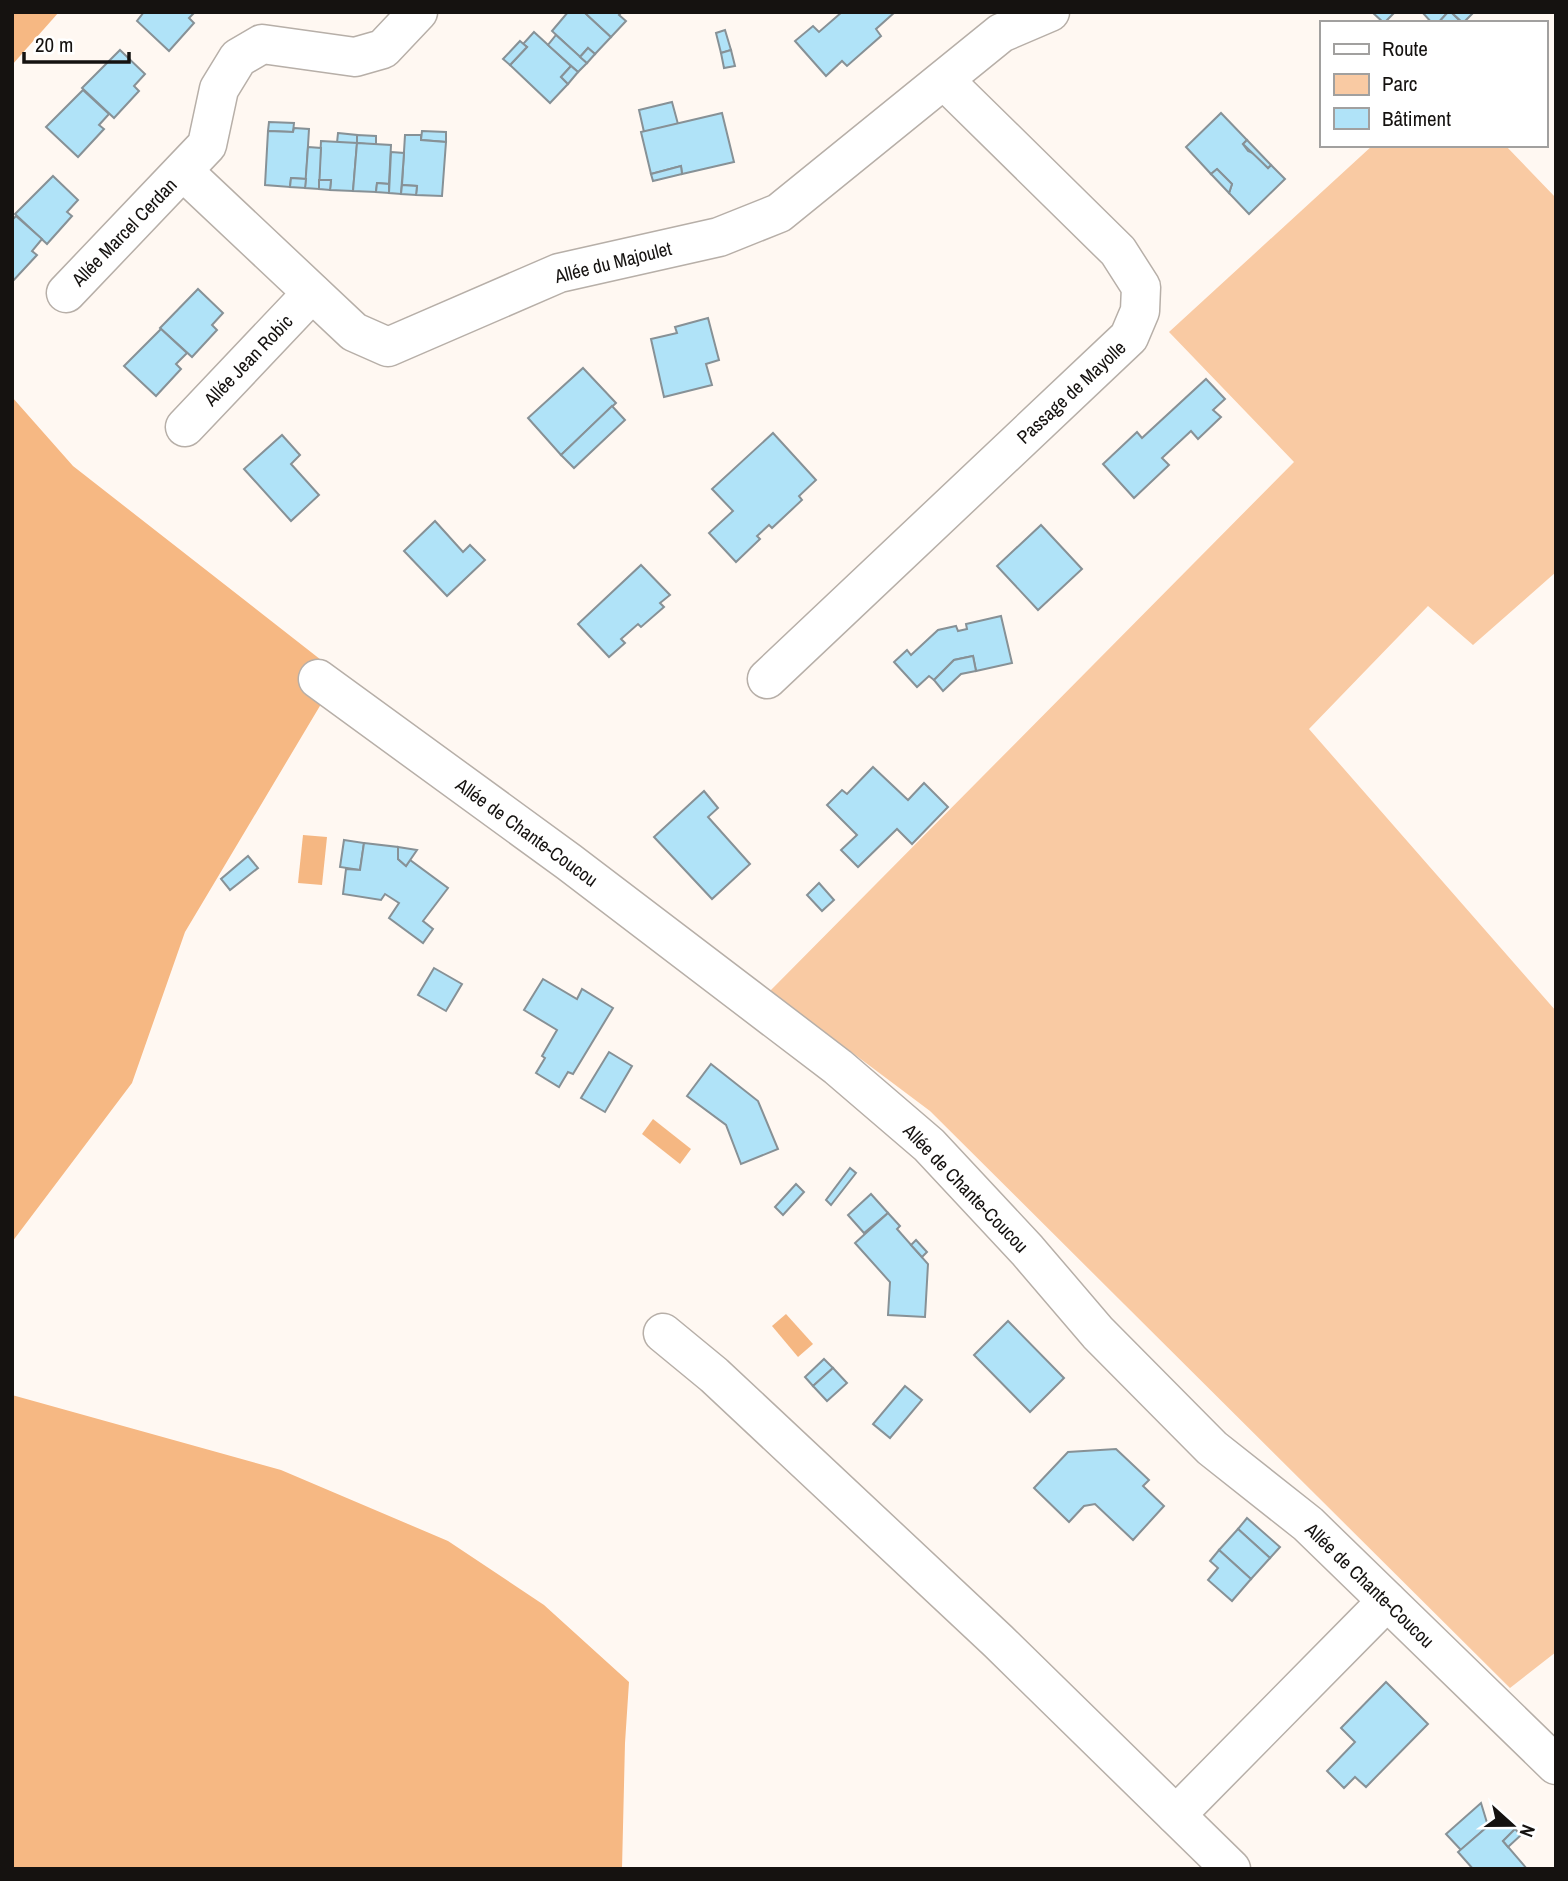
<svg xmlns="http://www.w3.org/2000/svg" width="1568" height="1881" font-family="'Archivo Narrow',sans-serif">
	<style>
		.green { fill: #f9caa3 }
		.forest { fill: #f6b883 }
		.water { fill: #f5b782 }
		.building { fill: #b0e3f8; stroke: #879196; stroke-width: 2 }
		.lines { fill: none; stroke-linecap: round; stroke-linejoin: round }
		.minor-casing { stroke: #b7afa8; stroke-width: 41 }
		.minor { stroke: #fff; stroke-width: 38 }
		.labels { text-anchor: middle; stroke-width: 5; stroke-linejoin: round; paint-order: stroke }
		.street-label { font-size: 19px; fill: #151210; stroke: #fff }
	</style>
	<rect width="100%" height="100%" fill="#fff8f2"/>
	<path class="green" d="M1373,145H1505L1556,198V572L1473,645L1428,606L1309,729L1556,1011V1652L1510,1688L930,1111L770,991L1294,462L1169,332Z"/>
	<g class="forest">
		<path d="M12,12H59L12,65Z"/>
		<path d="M12,397L73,466L339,674L185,932L132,1083L12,1242Z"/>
		<path d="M12,1395L281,1470L448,1541L544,1605L629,1682L625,1743L622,1869H12Z"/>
	</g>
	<g class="water">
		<path d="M303,835L327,837L322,885L298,883Z"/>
		<path d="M653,1119L691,1149L680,1164L642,1134Z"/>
		<path d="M786,1314L813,1344L798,1357L772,1326Z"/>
	</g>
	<g class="building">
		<path d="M144,12H195L189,18L194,23L169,51L137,21Z"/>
		<path d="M568,12H584L611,37L595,54L588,48L580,57L552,31Z"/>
		<path d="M584,12H622L619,15L626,21L611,37Z"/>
		<path d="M895,12L876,29L881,36L847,66L842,61L826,76L795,41L813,26L819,32L842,12Z"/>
		<path d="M1372,12H1395L1384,23Z"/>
		<path d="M1422,12H1448L1438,23H1432Z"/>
		<path d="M1448,12H1451L1462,23H1438Z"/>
		<path d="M1451,12H1474L1463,23Z"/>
		<path d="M725,30L731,50L721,53L716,33Z"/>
		<path d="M534,32L571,66L561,77L568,84L550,103L510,65L527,47L523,44Z"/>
		<path d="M556,35L587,63L578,72L548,45Z"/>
		<path d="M520,41L527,47L510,65L503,59Z"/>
		<path d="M588,48L595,54L587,63L580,57Z"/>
		<path d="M120,50L145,74L134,86L139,91L114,118L82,88Z"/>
		<path d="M731,50L735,66L724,68L721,53Z"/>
		<path d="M571,66L578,72L568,84L561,77Z"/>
		<path d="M83,90L109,114L99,125L104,129L78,157L46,127Z"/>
		<path d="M672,102L678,124L644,132L639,110Z"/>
		<path d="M722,113L734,162L682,174L681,166L651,174L641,132Z"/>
		<path d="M1221,113L1247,140L1243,144L1248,151L1255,154L1268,168L1271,165L1285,179L1249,214L1229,193L1232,184L1217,169L1211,174L1186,147Z"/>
		<path d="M269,122L294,123L293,132L268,131Z"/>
		<path d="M294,128L309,129L306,179L291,178L290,187L265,185L268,131L293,132Z"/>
		<path d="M422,131L446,132V142L421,140Z"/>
		<path d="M338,133L357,135V143H337Z"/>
		<path d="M357,135L376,136V145L357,143Z"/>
		<path d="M405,135H421V140L446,142L442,196L416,195L417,186L402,185Z"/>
		<path d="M1247,140L1271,165L1268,168L1243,144Z"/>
		<path d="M321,141L357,143L353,191L330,190L331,180H319Z"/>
		<path d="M357,143L391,145L389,184L377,183L376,192L353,191Z"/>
		<path d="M308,147L321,148L319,189L305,188Z"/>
		<path d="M391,152L404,153L401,194L389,193Z"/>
		<path d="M681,166L682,174L653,181L651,174Z"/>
		<path d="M1217,169L1232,184L1229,193L1211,174Z"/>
		<path d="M53,176L78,200L67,212L72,216L47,244L15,214Z"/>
		<path d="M291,178L306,179L305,188L290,187Z"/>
		<path d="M319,180H331L330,190L319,189Z"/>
		<path d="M377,183L389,184V193L376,192Z"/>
		<path d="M402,185L417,186L416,195L401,194Z"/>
		<path d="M16,216L42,239L32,251L37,255L12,282V220Z"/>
		<path d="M198,289L223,313L212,325L217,330L192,357L160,328Z"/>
		<path d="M708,318L719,360L706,364L712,385L664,397L651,339L677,333L675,327Z"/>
		<path d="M161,329L187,353L176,364L181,369L156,396L124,366Z"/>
		<path d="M583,368L616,403L561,455L528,418Z"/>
		<path d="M1206,379L1225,399L1213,410L1221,417L1198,439L1191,431L1162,458L1169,465L1134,498L1103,464L1137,432L1142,438Z"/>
		<path d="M612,406L625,420L574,468L561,455Z"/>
		<path d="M773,433L816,480L799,496L802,500L772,528L769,525L757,536L760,539L736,562L709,533L733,511L712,489Z"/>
		<path d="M282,435L300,455L291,464L319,495L291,521L244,469Z"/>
		<path d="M435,521L463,552L470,545L485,560L447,596L404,551Z"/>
		<path d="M1041,525L1082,569L1038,610L997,566Z"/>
		<path d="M641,565L670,595L660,603L664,607L641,627L638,624L621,639L625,643L609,657L578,624Z"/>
		<path d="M1001,616L1012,663L976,671L973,656L954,660L934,680L929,676L917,687L894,662L907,650L911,655L938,630L956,626L958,631L967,629L966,624Z"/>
		<path d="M973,656L976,671L961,674L943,691L934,680L954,660Z"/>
		<path d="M873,767L908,800L924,783L948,807L912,844L897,829L858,867L841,850L857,835L827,805L842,790L847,794Z"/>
		<path d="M704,791L718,808L708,817L750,864L712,899L654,837Z"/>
		<path d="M344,840L364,843L360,870L340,867Z"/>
		<path d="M364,843L398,847V859L406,866L410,860L448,888L423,921L433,929L423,943L389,918L399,903L385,894L381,900L343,894L346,869L360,870Z"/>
		<path d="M398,847L417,850L406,866L398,859Z"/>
		<path d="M248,856L258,868L230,890L221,879Z"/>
		<path d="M819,883L834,900L822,911L807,895Z"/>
		<path d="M434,968L462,984L446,1011L418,995Z"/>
		<path d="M543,979L577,999L582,989L613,1008L573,1074L568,1072L559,1087L536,1073L545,1058L542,1056L557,1030L524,1010Z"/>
		<path d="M609,1052L632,1066L605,1112L581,1098Z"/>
		<path d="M711,1064L758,1101L778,1149L741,1164L726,1125L687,1096Z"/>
		<path d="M850,1168L856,1173L831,1205L826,1200Z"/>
		<path d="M796,1184L804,1192L783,1215L775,1207Z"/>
		<path d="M871,1194L888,1213L864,1233L848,1215Z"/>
		<path d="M888,1213L900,1226L897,1229L928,1264L925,1317L888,1315L890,1282L855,1243Z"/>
		<path d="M916,1240L927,1252L922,1257L911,1245Z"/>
		<path d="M1008,1321L1064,1378L1030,1412L974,1355Z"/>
		<path d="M824,1359L833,1368L813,1386L805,1377Z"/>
		<path d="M833,1368L847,1383L827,1401L813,1386Z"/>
		<path d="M905,1386L922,1400L890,1438L873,1424Z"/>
		<path d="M1116,1449L1149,1480L1143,1486L1164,1506L1133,1540L1095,1504L1084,1506L1069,1522L1034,1488L1068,1452Z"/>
		<path d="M1247,1518L1280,1547L1270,1558L1238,1529Z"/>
		<path d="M1238,1529L1270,1558L1251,1579L1219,1550Z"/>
		<path d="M1219,1550L1251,1579L1232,1601L1208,1580L1218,1568L1210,1561Z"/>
		<path d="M1386,1682L1428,1724L1366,1787L1355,1777L1344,1788L1327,1771L1355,1742L1341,1728Z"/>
		<path d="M1481,1803L1488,1826L1461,1850L1446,1834Z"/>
		<path d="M1502,1814L1515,1829L1503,1841L1527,1869H1473L1458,1852Z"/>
		<path d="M1515,1829L1521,1835L1508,1847L1503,1841Z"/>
	</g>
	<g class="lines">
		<defs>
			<g id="minor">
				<path d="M183,171L354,332L388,347L559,273L719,237L779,213L1001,33L1050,12"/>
				<path d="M66,293L207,145L219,89L238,58L262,44L355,57L383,49L418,12"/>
				<path d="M185,427L312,293"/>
				<path d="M318,679L569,862L838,1067L929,1145L1027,1250L1098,1333L1212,1448L1308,1524L1556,1765"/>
				<path d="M767,679L1129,337L1140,311L1141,287L1118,251L944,80"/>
				<path d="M663,1333L714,1375L998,1641L1231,1869"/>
				<path d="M1176,1815L1387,1601"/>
			</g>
		</defs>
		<use href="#minor" class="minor-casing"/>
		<use href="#minor" class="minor"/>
	</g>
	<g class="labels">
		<g class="street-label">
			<text transform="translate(124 232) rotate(-46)" y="7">Allée Marcel Cerdan</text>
			<text transform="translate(613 262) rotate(-14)" y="7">Allée du Majoulet</text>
			<text transform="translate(248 360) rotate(-46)" y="7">Allée Jean Robic</text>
			<text transform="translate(1071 392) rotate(-43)" y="7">Passage de Mayolle</text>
			<text transform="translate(527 832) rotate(36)" y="7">Allée de Chante-Coucou</text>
			<text transform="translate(966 1188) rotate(46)" y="7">Allée de Chante-Coucou</text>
			<text transform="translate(1370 1585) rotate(44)" y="7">Allée de Chante-Coucou</text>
		</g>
	</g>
	<rect width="1568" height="1881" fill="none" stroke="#151210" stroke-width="28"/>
	<rect x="1320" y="21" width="228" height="126" fill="#ffffff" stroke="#a1a09f" stroke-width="2"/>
	<rect x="1334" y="44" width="35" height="10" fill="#ffffff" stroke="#a1a09f" stroke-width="2"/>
	<text x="1382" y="56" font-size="21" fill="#151210">Route</text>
	<rect x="1334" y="74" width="35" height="21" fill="#f9caa3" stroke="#a1a09f" stroke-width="2"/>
	<text x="1382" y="91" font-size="21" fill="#151210">Parc</text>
	<rect x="1334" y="108" width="35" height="21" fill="#b0e3f8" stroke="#a1a09f" stroke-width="2"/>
	<text x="1382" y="126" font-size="21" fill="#151210">Bâtiment</text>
	<g transform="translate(1512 1825) rotate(111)" stroke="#ffffff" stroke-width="5" paint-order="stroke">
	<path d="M0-5L12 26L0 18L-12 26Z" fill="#151210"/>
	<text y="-10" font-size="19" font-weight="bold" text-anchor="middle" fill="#151210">N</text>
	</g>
	<path d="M24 52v10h105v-10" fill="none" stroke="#151210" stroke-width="3.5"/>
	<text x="35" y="52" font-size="21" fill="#151210" stroke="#ffffff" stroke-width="5" paint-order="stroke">20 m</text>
</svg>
